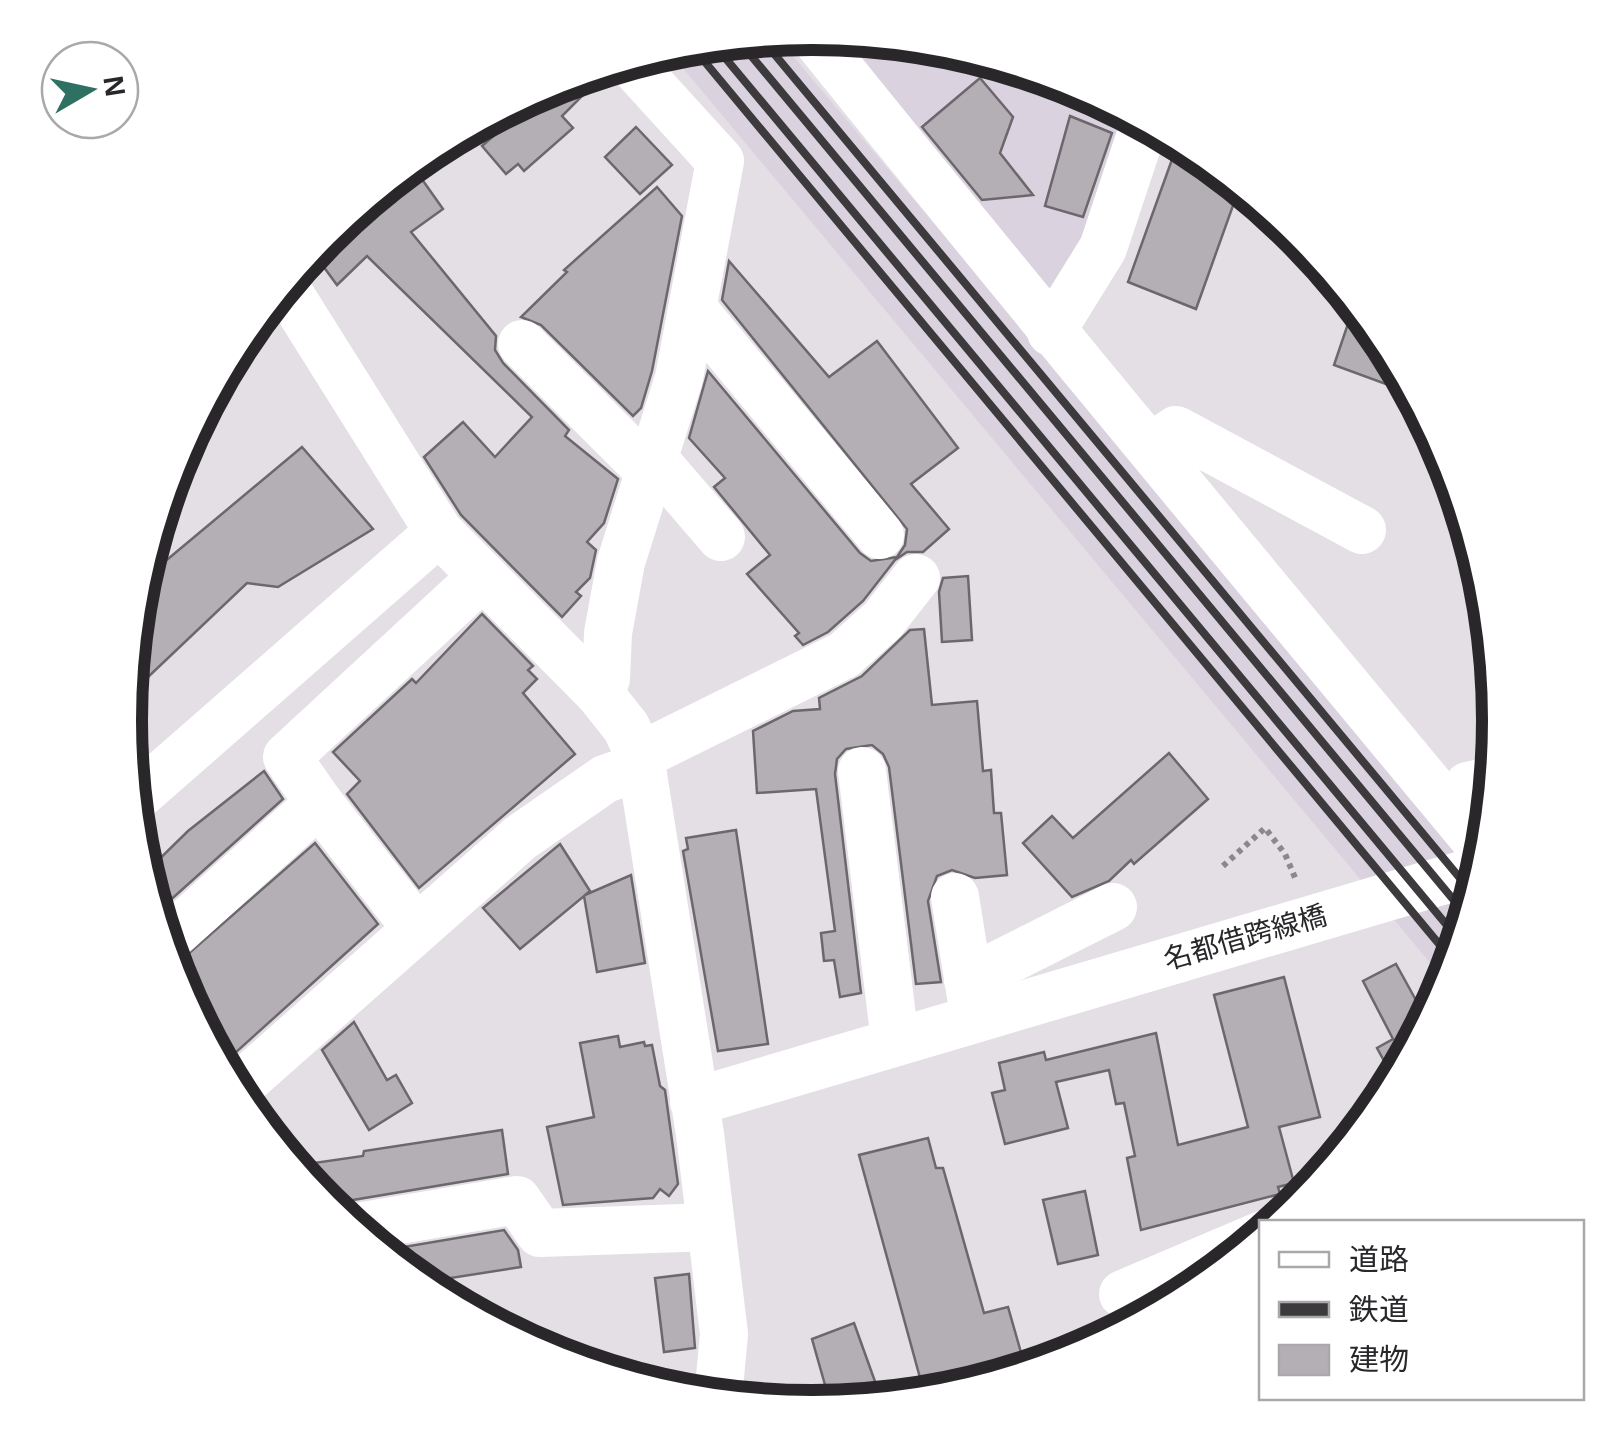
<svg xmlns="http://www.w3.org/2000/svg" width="1624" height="1440" font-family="Helvetica,'Noto Sans JP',sans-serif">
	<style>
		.built { fill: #dad2df }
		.building { fill: #b4afb4; stroke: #6c676c; stroke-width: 2.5 }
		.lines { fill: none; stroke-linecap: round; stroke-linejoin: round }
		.path { stroke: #8b888d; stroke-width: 6; stroke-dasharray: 5 5; stroke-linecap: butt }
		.minor { stroke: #fff; stroke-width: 48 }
		.rail { stroke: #3c3a3d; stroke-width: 8 }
		.labels { text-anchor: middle; stroke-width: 8; stroke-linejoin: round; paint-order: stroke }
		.street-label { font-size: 28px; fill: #29272a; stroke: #fff }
		.rim { fill: none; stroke: #29272a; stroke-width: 12 }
	</style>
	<rect width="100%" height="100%" fill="#e3dfe5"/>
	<g class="built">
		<path d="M824,34L947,46L1076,85L1131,115L1080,263L1044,302Z"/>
		<path d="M776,36L1481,873L1447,983L667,49Z"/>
	</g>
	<g class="building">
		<path d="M603,68L605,73L562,116L573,128L524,171L518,164L506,174L482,146L498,132L485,119L549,85Z"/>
		<path d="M980,78L1013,117L1000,153L1033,195L982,200L922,127Z"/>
		<path d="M1070,116L1112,133L1083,217L1045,206Z"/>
		<path d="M636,127L672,165L640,194L605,157Z"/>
		<path d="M1179,140L1240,186L1196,309L1128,282Z"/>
		<path d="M414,168L443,209L411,232L496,336L495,350L503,363L569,430L565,436L618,479L604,523L587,542L596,550L590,578L576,592L581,596L562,617L461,515L424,457L463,422L495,457L532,417L367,256L337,285L312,251L348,216Z"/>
		<path d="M657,187L682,216L652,371L641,408L633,416L541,325L521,317L567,272L564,270Z"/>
		<path d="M729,261L829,377L877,341L958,448L911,484L949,529L923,552H907L895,560L863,601L828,632L803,645L795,636L799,633L747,574L770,555L714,487L725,478L689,438L708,371L860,553L871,561L897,557L905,545L907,529L722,300Z"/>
		<path d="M1355,303L1384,339L1413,394L1334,365Z"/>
		<path d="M302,447L373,529L278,587L247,583L127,697L138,584Z"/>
		<path d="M968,576L972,640L942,642L939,592L943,578Z"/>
		<path d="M482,614L533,666L528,670L537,679L523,693L575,754L419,888L347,794L360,781L333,752L412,679L416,683Z"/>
		<path d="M924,629L932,705L977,701L983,771L991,770L994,813H1001L1007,875L975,878L952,870L937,876L928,901L941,982L916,984L889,767L883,754L872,745L846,749L837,759L835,774L861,993L840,997L834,960L824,961L821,933L835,931L816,789L757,793L753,731L793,711L820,709L819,698L862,676L910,630Z"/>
		<path d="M1169,753L1208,799L1134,864L1131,860L1109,881L1072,897L1023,843L1052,816L1073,838Z"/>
		<path d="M264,771L283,799L156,913L144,874L188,831Z"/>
		<path d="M736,830L768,1044L718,1051L683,851L688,849L686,838Z"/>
		<path d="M315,843L378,924L224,1063L212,1050L172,968Z"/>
		<path d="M560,844L590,891L585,895L631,875L645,963L597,972L584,896L520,949L483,908Z"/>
		<path d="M1396,964L1417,1002L1434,1009L1395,1081L1377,1048L1393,1039L1363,981Z"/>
		<path d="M1284,977L1320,1117L1279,1127L1294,1183L1278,1187L1280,1194L1141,1230L1127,1158L1135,1156L1124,1103L1116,1104L1109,1070L1056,1082L1068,1128L1005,1144L992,1093L1005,1090L999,1063L1044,1052L1046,1060L1156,1033L1178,1145L1248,1127L1214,995Z"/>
		<path d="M354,1022L387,1080L396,1075L412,1103L369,1130L322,1050Z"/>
		<path d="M618,1036L620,1047L644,1042L645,1046L652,1045L660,1086L665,1090L678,1184L669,1196L660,1189L653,1198L563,1205L547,1127L594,1117L580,1043Z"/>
		<path d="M502,1130L508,1174L347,1201L332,1211L320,1199L314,1163L363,1156L364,1151Z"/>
		<path d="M928,1138L936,1168H943L984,1313L1008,1307L1026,1370L925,1396L859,1155Z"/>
		<path d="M1085,1191L1098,1255L1058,1264L1043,1200Z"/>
		<path d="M504,1230L518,1250L521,1267L419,1283L387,1256L386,1250Z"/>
		<path d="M689,1274L695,1348L664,1352L655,1278Z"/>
		<path d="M854,1323L882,1401L831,1406L812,1339Z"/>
	</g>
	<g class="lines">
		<path class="path" d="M1223,866L1265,828L1285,854L1296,880"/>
		<g class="minor">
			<path d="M811,33C1033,309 1260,581 1486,853"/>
			<path d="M284,285L439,532L599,693L626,727L640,756L700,1134L724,1334L718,1398"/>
			<path d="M693,309L880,535"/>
			<path d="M1051,332L1103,248L1145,122"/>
			<path d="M522,344L649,471"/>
			<path d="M1150,447L1176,430L1362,530"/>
			<path d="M653,458L721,537"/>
			<path d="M599,693L606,679L608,633L621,562L679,378L720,161L629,61"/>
			<path d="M640,756L844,655L883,620L916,578"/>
			<path d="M862,771L895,1041"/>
			<path d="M132,801L439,532"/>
			<path d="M319,803L287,757L483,576"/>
			<path d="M1462,823L1468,786L1494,780"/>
			<path d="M955,897L973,1009"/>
			<path d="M165,942L319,803L416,928"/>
			<path d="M968,980L1113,907"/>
			<path d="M234,1091L520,838L605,779L642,766"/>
			<path d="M694,1102L1482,869"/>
			<path d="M352,1228L517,1200L540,1233L711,1227"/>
			<path d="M1123,1294L1262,1235"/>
		</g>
		<g class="rail">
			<path d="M761,38L1474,895"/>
			<path d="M738,40L1467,916"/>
			<path d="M712,42L1460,941"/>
			<path d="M690,44L1454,962"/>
		</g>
	</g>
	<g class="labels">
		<g class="street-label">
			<text transform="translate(1245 937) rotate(-16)" y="10">名都借跨線橋</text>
		</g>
	</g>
	<path d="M0 0H1624V1440H0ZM142 720a670 670 0 1 1 1340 0a670 670 0 1 1-1340 0Z" fill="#fff" fill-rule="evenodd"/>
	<path class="rim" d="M142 720a670 670 0 1 1 1340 0a670 670 0 1 1-1340 0Z"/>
	<rect x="1259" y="1220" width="325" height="180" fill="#ffffff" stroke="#a9a9aa" stroke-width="2.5"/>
	<rect x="1279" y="1252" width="50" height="15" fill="#ffffff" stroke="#a9a9aa" stroke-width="2.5"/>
	<text x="1349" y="1270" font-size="30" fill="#29272a">道路</text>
	<rect x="1279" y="1302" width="50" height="15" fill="#3c3a3d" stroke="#a9a9aa" stroke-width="2.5"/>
	<text x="1349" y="1320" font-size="30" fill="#29272a">鉄道</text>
	<rect x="1279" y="1345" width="50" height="30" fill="#b4afb4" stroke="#a9a9aa" stroke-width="2.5"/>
	<text x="1349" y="1370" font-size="30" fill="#29272a">建物</text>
	<g transform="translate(90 90) rotate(81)"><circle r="48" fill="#ffffff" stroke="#a9a9aa" stroke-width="2.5"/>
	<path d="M0-8L18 38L0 25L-18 38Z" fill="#2e7162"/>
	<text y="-15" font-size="28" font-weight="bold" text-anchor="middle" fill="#29272a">N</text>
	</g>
</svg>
